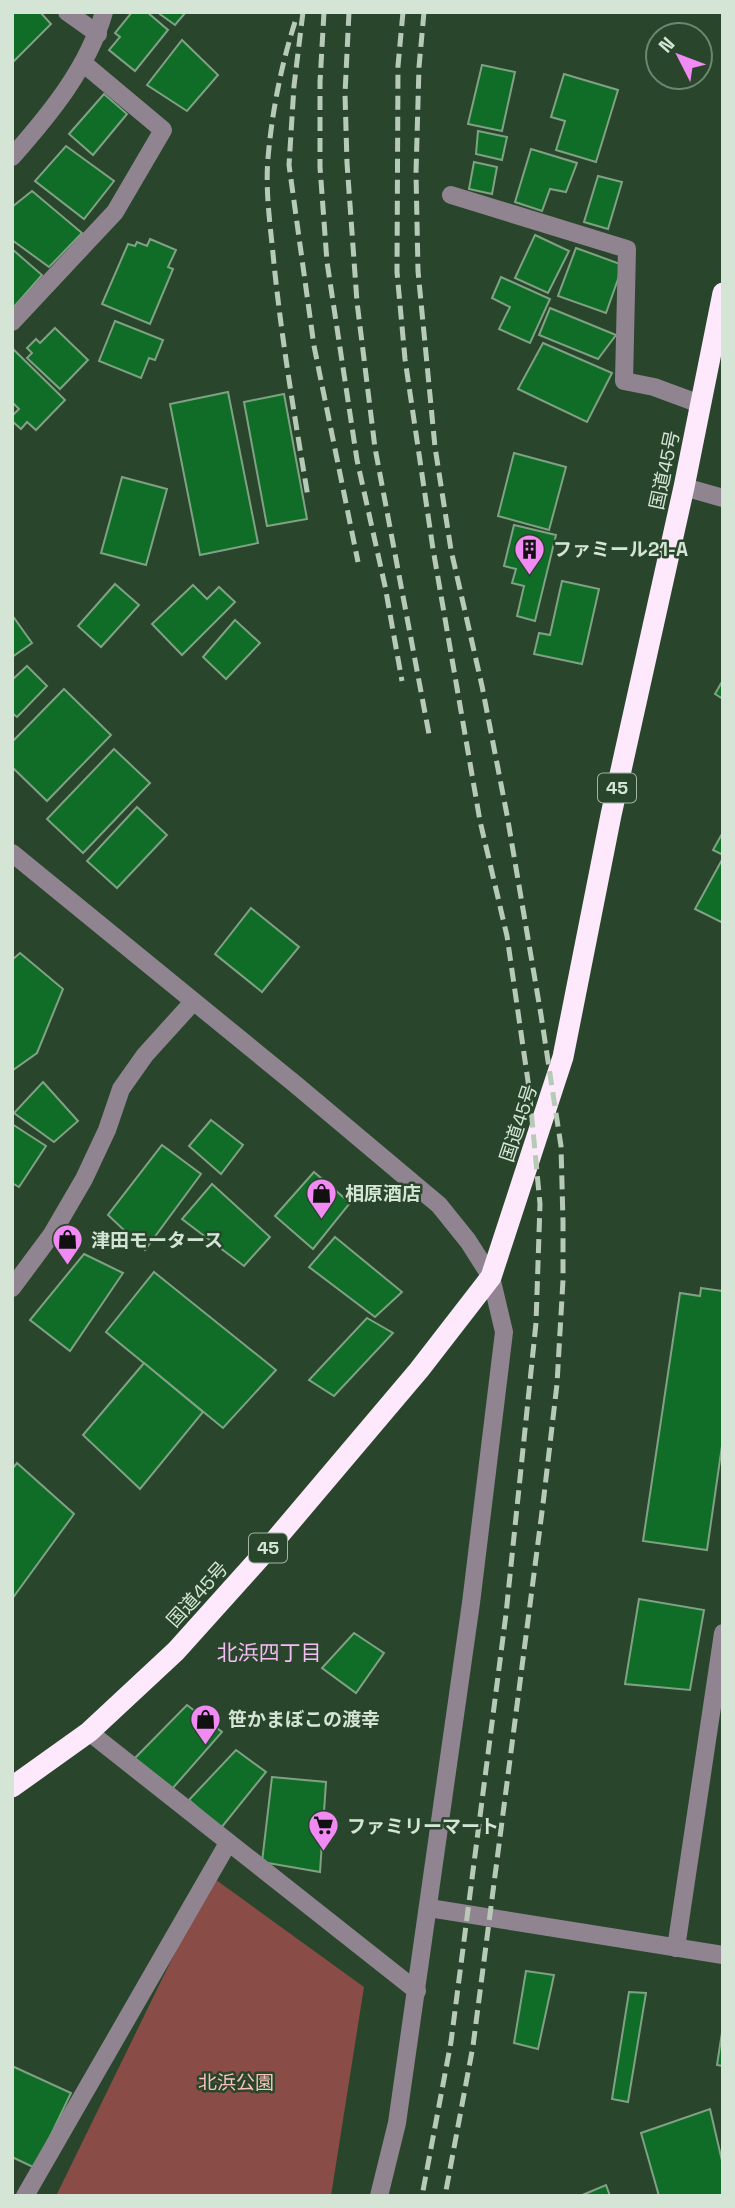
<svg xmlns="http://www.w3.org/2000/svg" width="735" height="2208" font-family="'Space Grotesk','Noto Sans JP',sans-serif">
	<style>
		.green { fill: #894c46 }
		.building { fill: #0f6d28; stroke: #81a184; stroke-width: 2 }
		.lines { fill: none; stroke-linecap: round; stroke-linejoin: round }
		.minor { stroke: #918491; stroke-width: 18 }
		.highway { stroke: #fde8fc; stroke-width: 21 }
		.rail { stroke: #b7cab8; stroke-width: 5; stroke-dasharray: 14 7; stroke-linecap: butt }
		.labels { text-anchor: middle; stroke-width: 5; stroke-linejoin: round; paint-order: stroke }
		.shield { fill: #29462c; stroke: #a1b5a2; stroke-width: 2 }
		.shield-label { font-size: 18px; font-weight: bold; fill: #d4e5d5 }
		.street-label { font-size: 19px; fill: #d4e5d5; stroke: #29462c }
		.poi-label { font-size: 19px; font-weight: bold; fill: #d4e5d5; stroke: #29462c; text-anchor: start }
		.park-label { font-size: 19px; fill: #fac2bb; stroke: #29462c }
		.neighbourhood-label { font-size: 21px; fill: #f6bcf5; stroke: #29462c }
	</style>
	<rect width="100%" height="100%" fill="#29462c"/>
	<path class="green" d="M212,1877L364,1987L331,2196H56Z"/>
	<g class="building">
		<path d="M12,12H40L51,24L12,63Z"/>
		<path d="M132,12H147L168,30L135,71L109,50L120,37L115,33Z"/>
		<path d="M157,12H186L175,25Z"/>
		<path d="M182,40L218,75L187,111L147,85Z"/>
		<path d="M482,65L515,72L502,131L468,124Z"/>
		<path d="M564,74L618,90L596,162L556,150L565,121L551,117Z"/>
		<path d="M104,94L127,114L93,155L69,134Z"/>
		<path d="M478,131L507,137L502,160L476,154Z"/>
		<path d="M66,146L114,181L84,219L35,181Z"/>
		<path d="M531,149L577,163L566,192L550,189L542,211L515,202Z"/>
		<path d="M474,162L497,167L492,194L469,189Z"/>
		<path d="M598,176L622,182L608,229L584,222Z"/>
		<path d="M32,191L82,233L49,267L12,240V207Z"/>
		<path d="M535,235L569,251L548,293L515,278Z"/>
		<path d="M150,239L176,250L168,267L173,269L150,324L102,304L128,244L135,246L137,242L147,246Z"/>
		<path d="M576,248L623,265L606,313L558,296Z"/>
		<path d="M12,249L42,275L13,308H12Z"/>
		<path d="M501,277L550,299L530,343L499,329L510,307L492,298Z"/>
		<path d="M550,308L616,335L598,359L539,335Z"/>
		<path d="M115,321L163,340L155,360L149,358L141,378L99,361Z"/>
		<path d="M55,328L88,360L60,389L27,358L32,353L27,348L36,339L40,343Z"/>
		<path d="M543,343L612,373L587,422L518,389Z"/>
		<path d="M12,348L65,400L36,430L27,422L21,429L12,421V416L19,409L12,402Z"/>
		<path d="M228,392L258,543L200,555L170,404Z"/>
		<path d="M284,394L307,519L267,526L244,402Z"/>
		<path d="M514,453L566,467L549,530L498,516Z"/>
		<path d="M122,477L167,489L146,565L101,553Z"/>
		<path d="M514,525L556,535L535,621L517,616L524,586L512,583L516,569L504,566Z"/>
		<path d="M562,581L599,589L582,664L534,654L539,633L550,635Z"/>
		<path d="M115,584L139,605L101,647L78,626Z"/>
		<path d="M193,585L207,599L219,587L235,602L182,655L152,624Z"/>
		<path d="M12,615L32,643L12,657Z"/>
		<path d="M235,620L260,643L226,679L203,657Z"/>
		<path d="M27,666L47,686L17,717L12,713V680Z"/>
		<path d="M723,680V699L715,694Z"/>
		<path d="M64,689L111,735L47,801L12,767V742Z"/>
		<path d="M114,749L150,783L83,853L47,819Z"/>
		<path d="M137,807L167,835L117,888L87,861Z"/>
		<path d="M723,832V855L713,850Z"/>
		<path d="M723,858V923L695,909Z"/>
		<path d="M251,908L299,947L262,992L215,954Z"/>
		<path d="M20,953L63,989L37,1053L13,1070L12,960Z"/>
		<path d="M43,1082L78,1121L54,1142L14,1113Z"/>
		<path d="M211,1120L243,1145L221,1174L189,1146Z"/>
		<path d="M12,1124L46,1146L19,1187L12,1183Z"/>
		<path d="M162,1145L201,1174L145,1250L108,1215Z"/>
		<path d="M314,1172L350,1203L313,1249L275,1216Z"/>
		<path d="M212,1184L270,1237L244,1266L182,1219Z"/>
		<path d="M335,1237L402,1292L375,1317L309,1267Z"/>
		<path d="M84,1254L123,1273L70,1351L30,1320Z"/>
		<path d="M154,1272L276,1370L223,1428L106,1332Z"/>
		<path d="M701,1288L723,1291V1439L707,1550L643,1541L680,1293L700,1296Z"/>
		<path d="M367,1318L393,1333L334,1396L309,1380Z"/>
		<path d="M144,1363L203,1412L140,1489L83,1435Z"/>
		<path d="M17,1463L74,1514L12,1599V1469Z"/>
		<path d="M639,1599L704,1610L690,1690L625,1684Z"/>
		<path d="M354,1633L384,1653L356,1693L322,1668Z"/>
		<path d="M187,1705L222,1732L172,1789L134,1759Z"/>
		<path d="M236,1750L266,1772L221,1828L189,1800Z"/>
		<path d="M272,1777L326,1782L320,1872L262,1862Z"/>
		<path d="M526,1971L554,1975L538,2049L514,2043Z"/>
		<path d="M629,1992L646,1993L628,2102L612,2099Z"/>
		<path d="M723,2026V2066L717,2065Z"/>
		<path d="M12,2066L71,2093L35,2168L12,2157Z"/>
		<path d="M710,2109L723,2165V2196H659L641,2133Z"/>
		<path d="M606,2185L610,2196H580Z"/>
	</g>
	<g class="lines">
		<g class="minor">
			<path d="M67,12L98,34"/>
			<path d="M12,157C50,114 88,68 104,12"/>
			<path d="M451,195L627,249L624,381L654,387L700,404"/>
			<path d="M12,322L115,212L163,130L83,63"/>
			<path d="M684,487L723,498"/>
			<path d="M12,853L295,1084L439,1205L468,1241L491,1277L504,1332L471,1603L397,2123L379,2196"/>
			<path d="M12,1288L52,1234L84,1179L107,1130L121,1089L145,1055L193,1002"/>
			<path d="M89,1732L417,1991"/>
			<path d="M429,1908L723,1955"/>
			<path d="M676,1948L723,1633"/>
			<path d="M25,2196L228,1843"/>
		</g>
		<path class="highway" d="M12,1787L89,1732L176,1651L265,1552L419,1370L491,1277L563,1057L611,815L684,487L723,293"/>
		<g class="rail">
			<path d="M303,12L294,86L289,165L314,346L358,562"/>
			<path d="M324,12L320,82V167L327,262L357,460L385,586L402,681"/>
			<path d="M349,12L345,94L347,163L357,302L375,448L429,734"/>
			<path d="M403,12L398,66L397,272L405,359L433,549L480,821L507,936L529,1088L540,1204L536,1323L506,1614L451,2042L422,2196"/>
			<path d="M424,12L419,67L416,173L418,271L435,447L451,550L482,686L507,815L541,1015L561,1146L563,1222V1280L557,1384L543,1504L473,2046L445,2196"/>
			<path d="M295,22C281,66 272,112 268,158C265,193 271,230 274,264C282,342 295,419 308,497"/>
		</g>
	</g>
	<defs>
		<symbol id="building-pin" viewBox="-11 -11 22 30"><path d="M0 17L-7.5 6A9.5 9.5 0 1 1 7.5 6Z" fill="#f28af3" stroke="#29462c"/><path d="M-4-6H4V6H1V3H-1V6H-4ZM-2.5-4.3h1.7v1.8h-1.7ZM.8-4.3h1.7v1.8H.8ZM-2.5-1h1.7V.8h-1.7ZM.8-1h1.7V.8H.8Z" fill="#111"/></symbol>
		<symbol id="shop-pin" viewBox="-11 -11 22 30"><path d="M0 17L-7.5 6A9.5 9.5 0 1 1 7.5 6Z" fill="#f28af3" stroke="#29462c"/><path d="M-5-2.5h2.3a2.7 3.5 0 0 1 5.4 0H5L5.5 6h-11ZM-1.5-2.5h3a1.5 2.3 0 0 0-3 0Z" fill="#111"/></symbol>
		<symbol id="supermarket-pin" viewBox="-11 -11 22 30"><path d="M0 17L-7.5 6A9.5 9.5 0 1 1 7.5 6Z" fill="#f28af3" stroke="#29462c"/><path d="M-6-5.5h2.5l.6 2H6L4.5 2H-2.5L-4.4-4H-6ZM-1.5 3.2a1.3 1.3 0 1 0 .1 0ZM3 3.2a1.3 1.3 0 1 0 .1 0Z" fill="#111"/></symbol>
	</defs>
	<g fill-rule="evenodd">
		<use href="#building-pin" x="512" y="532" width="35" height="47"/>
		<use href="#shop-pin" x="304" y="1176" width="35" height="47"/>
		<use href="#shop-pin" x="50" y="1222" width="35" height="47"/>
		<use href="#shop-pin" x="188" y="1702" width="35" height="47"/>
		<use href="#supermarket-pin" x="306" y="1808" width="35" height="47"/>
	</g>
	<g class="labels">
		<g class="shield">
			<rect x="598" y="773.5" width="38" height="29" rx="5"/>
			<rect x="249" y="1533.5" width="38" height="29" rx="5"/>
		</g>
		<g class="shield-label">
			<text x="617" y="794">45</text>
			<text x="268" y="1554">45</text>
		</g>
		<g class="street-label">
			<text transform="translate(664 470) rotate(-78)" y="7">国道45号</text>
			<text transform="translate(518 1123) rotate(-72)" y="7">国道45号</text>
			<text transform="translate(197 1594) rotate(-48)" y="7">国道45号</text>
		</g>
		<g class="poi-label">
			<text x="553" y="556">ファミール21-A</text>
			<text x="345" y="1200">相原酒店</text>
			<text x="91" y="1247">津田モータース</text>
			<text x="228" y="1726">笹かまぼこの渡幸</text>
			<text x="347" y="1833">ファミリーマート</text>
		</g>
		<g class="park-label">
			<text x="236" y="2089">北浜公園</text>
		</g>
		<g class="neighbourhood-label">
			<text x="269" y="1660">北浜四丁目</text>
		</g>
	</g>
	<rect width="735" height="2208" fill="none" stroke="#d4e5d5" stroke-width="28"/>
	<g transform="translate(679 56) rotate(312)"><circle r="33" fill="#29462c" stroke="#6d8670" stroke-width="2"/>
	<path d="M0-5L12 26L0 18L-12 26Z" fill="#f28af3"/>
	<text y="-10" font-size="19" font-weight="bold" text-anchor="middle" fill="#d4e5d5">N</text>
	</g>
</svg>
